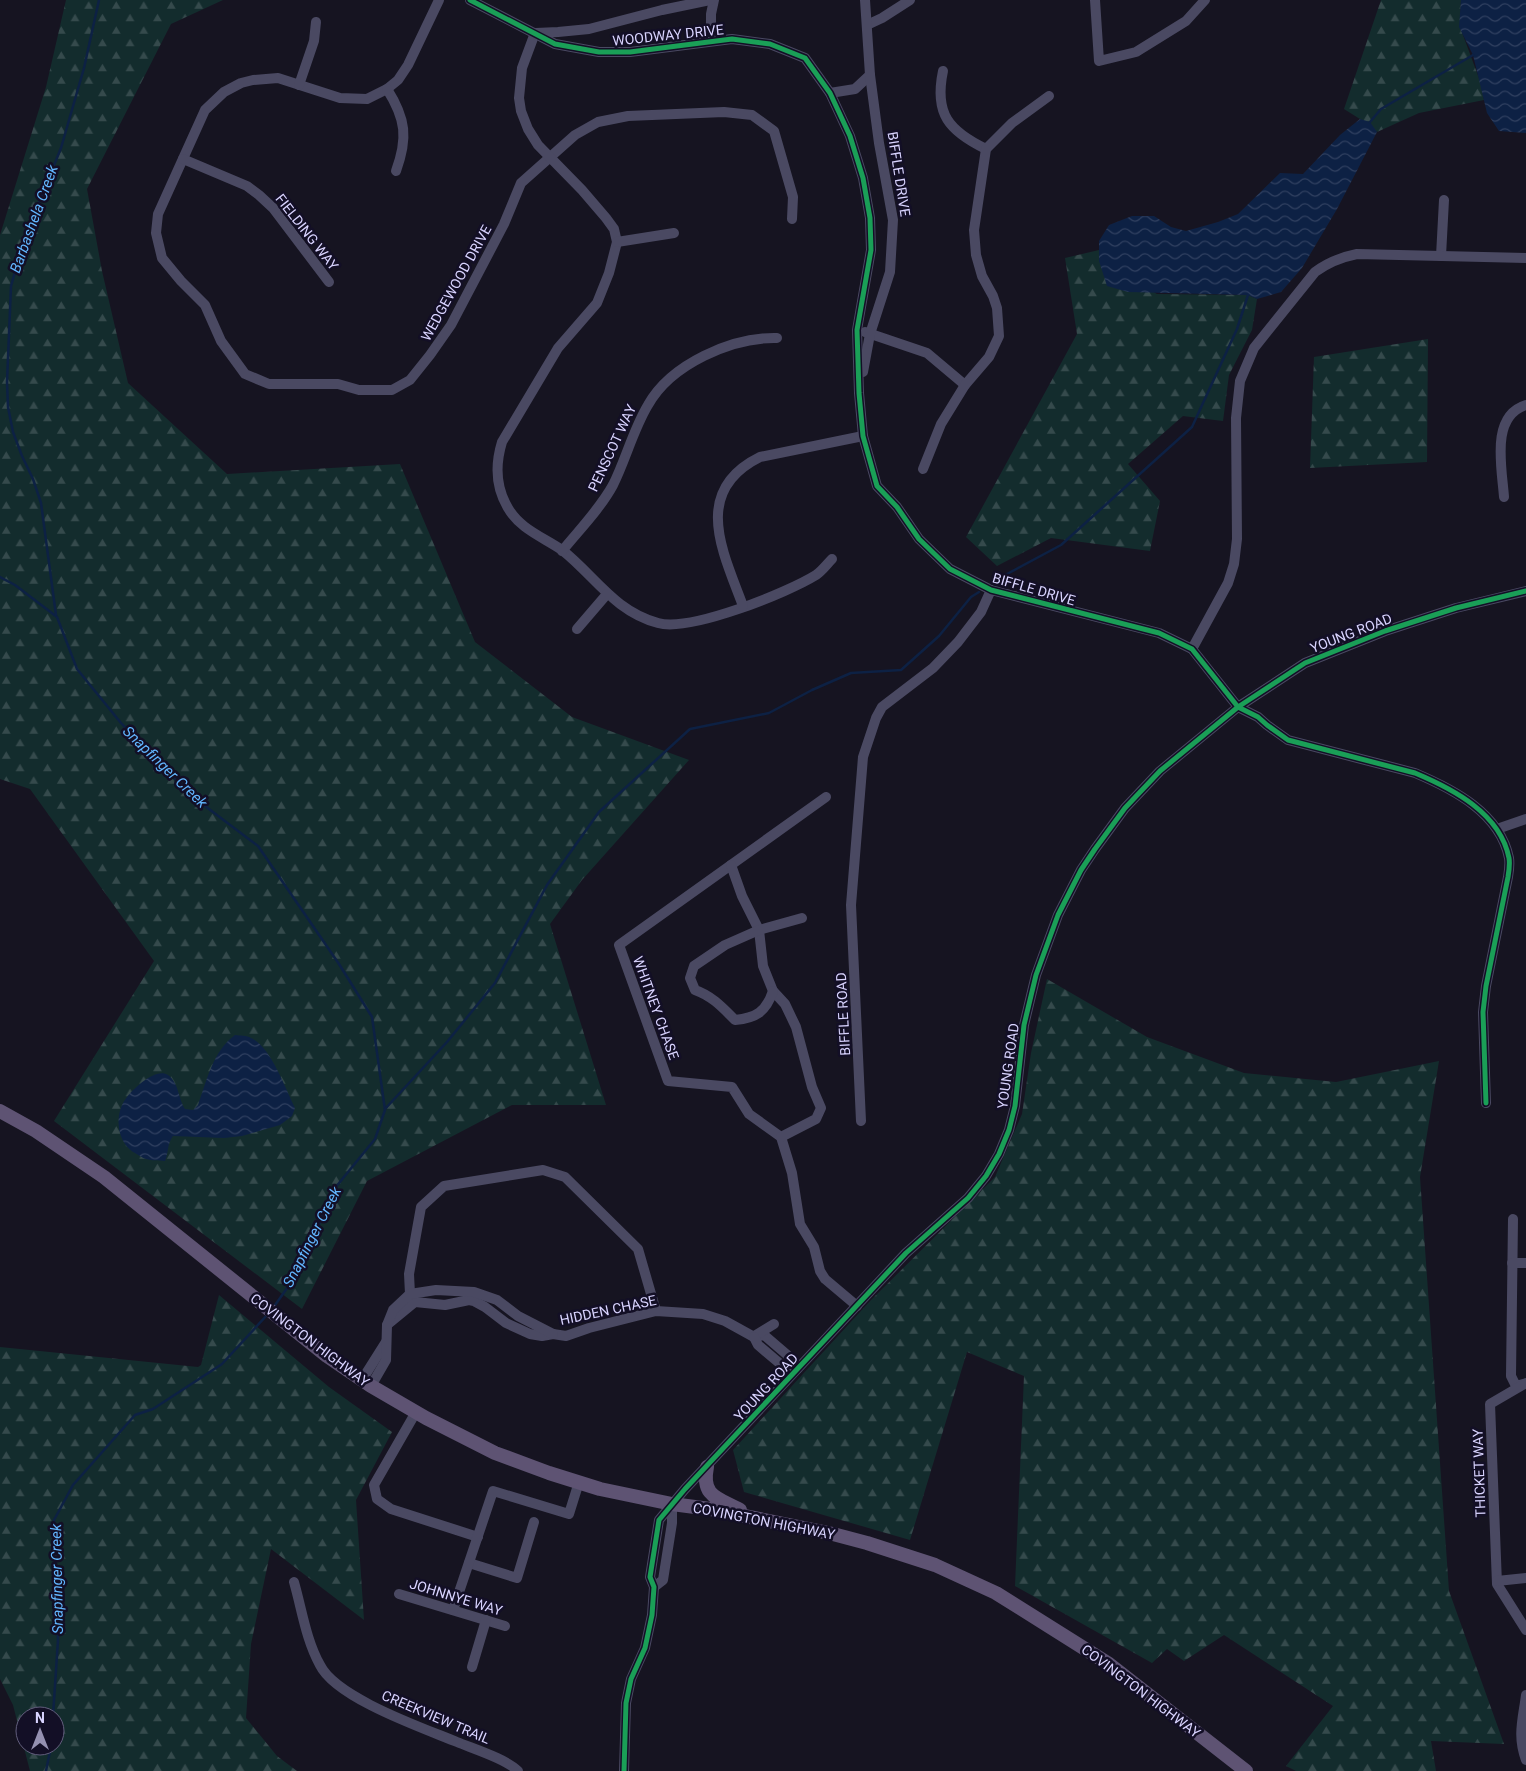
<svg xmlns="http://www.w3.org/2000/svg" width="1526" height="1771" font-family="Roboto,sans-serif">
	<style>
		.forest { fill: url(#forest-firs); fill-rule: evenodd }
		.water { fill: url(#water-waves) }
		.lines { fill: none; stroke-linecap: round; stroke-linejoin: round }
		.stream { stroke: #0d2144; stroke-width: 2.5 }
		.minor { stroke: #4a4962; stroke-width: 10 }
		.major { stroke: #5e5373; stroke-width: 14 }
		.cycleway-casing { stroke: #130f26; stroke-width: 8 }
		.cycleway { stroke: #1a9f57; stroke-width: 5 }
		.labels { text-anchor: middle; stroke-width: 5; stroke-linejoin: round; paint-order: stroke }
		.street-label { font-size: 14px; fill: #d9d4ff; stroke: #130f26 }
		.water-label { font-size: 15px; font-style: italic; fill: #62b6ff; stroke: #130f26 }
	</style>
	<defs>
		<pattern id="forest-firs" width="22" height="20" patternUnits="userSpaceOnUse" patternTransform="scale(1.25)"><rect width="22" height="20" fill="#132c2d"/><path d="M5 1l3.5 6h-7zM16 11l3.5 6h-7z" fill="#354a4c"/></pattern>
		<pattern id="water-waves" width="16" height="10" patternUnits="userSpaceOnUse" patternTransform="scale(1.25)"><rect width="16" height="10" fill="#0d2144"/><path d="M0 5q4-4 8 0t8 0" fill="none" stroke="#304060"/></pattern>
	</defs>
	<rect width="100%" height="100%" fill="#161421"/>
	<g class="forest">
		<path d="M66,0H223L171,24L87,189L102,271L128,383L227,474L400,464L475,642L572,717L689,760L582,880L550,924L606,1105H512L367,1181L302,1309L54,1121L154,961L30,789L0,779V235L46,87Z"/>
		<path d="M1381,0H1461L1460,27L1480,81L1484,100L1419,113L1377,132L1360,119L1344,109Z"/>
		<path d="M1099,250V261L1157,294L1248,295L1257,299L1252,330L1229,375L1223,421L1183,416L1128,464L1160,501L1150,551L1051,538L997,566L966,537L1077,334L1065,258Z"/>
		<path d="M1428,339L1427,462L1310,468L1314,357Z"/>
		<path d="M1047,979L1147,1037L1244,1073L1336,1082L1439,1061L1420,1177L1449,1591L1504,1744L1431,1741L1436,1771H1296L1286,1766L1333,1706L1224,1635L1184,1661L1167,1649L1152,1663L1015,1586L1024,1376L967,1352L910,1540L744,1492L733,1450L871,1300L995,1177L1022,1114L1031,1053Z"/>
		<path d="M219,1295L329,1387L392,1432L356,1500L364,1620L271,1549L251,1644L246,1718L277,1756L297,1771H30L13,1705L0,1679V1347L198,1367L201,1365ZM25,1716H55V1746H25Z"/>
	</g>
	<g class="water">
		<path d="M1461,0H1526V133L1499,131L1487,113L1473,55L1459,27Z"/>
		<path d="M1360,119L1370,122L1377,132L1337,209L1302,268L1281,292L1257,299L1248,295L1128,292L1107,286L1099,261V241L1109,225L1132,216H1154L1171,227L1186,231L1218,222L1238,214L1280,173L1303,174L1340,135Z"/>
		<path d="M235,1035C240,1036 247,1035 251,1038C271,1047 285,1088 295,1108L292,1116L280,1125L242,1136L224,1138L173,1136C167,1144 169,1151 165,1161C159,1160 152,1161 146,1159C142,1158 137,1154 133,1152C116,1140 114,1113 127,1097C134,1088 156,1067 168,1075C179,1083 178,1098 185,1109L193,1110L198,1105C207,1080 213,1051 235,1035Z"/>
	</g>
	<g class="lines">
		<g class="stream">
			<path d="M1370,122L1381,109L1473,55"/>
			<path d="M0,577L15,585L57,617L77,669L121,723L193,797L258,846L339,964L372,1017L385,1110L375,1139L335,1188L297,1274L273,1308"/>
			<path d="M992,582L1061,545L1192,427L1237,329L1248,295"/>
			<path d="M56,615L41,503L33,479L22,456L13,432L8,407L7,382L11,286L25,237L61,148L84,68L99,0"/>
			<path d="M385,1109L447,1042L495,983L547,885L599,812L690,729L769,713L812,690L851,673L901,670L939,636L971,597L979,592"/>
			<path d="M53,1716L58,1640L54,1520L73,1485L135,1415L153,1409L222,1364L268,1314"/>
			<path d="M46,1771L51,1746"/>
		</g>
		<g class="minor">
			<path d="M439,0L408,65L398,80L387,89L367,99L340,98L278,78L253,80L241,83L224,92L205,110L158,214L156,233L162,258L181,281L205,305L221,341L245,374L269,384H338L359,390H392L410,380L430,355L451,325L504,224L521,183L575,135L598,122L628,116L724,112L752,115L774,131L793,197L792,219"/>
			<path d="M470,0L555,44L599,52H630L732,39L770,44L805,58L830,93L850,136L863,178L870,218L871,250L857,330L859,393L863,436L877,486L897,507L919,539L950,569L991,590L1159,633L1192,649L1238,707L1258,717L1267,725L1288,740L1415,773C1453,789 1500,813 1509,858C1510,864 1509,871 1508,877L1486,986L1483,1012L1486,1103"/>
			<path d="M714,0L711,14V29L720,40"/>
			<path d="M1095,0L1099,61L1136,52L1186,21L1205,0"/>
			<path d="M867,25L882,18L910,0"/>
			<path d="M535,33L522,68L519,98L521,111L528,129L538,145L582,190L606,218L614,229L617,242L609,273L597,303L558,348L502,442C495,465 496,488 508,508C520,529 543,537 562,550C595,576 614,611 658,623C690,632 787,593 816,575C822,571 827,564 832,559"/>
			<path d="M536,33L558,32L589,29L662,10L710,0"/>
			<path d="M943,71C934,114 949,131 986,149"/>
			<path d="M299,85L314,41L316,22"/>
			<path d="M387,89C406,119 408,138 396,171"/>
			<path d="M830,93L855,89L870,75"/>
			<path d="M183,159L247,186L259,195L273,208L329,282"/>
			<path d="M617,242L674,233"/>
			<path d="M1441,256L1444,200"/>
			<path d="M865,332L927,353L965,385"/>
			<path d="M863,372L870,334L890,272L893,220L879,143L870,75L865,0"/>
			<path d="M923,469L941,424L965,385L989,357L999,336L997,308L993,296L982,276L976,255L974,230L986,149L1012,123L1049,96"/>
			<path d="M1504,497C1502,468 1490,416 1526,405"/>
			<path d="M562,551C579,530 600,509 613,485C626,459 633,430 648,405C671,364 732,337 777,338"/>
			<path d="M743,606C723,552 691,491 760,457L863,436"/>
			<path d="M577,629L607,594"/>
			<path d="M1192,649L1228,583L1234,564L1237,539L1236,418L1240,381L1254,348L1315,272C1327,263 1342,257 1357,254L1526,258"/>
			<path d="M826,797L619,945L668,1081L732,1087L749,1114L781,1137L792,1173L800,1224L814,1247L820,1271L825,1279L857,1306"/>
			<path d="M1497,829L1526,819"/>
			<path d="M731,865L742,896L759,930L763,966L773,991L785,1004L796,1027L812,1087L821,1108L816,1119L781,1137"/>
			<path d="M773,991C766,1012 756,1018 735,1020C722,1007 712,996 695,990L690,978L694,966L725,945L759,930L802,918"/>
			<path d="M861,1121L851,905L863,757L876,718L882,707L933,668L958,642L981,612L991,590"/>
			<path d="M1513,1219L1511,1376L1516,1386L1523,1384"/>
			<path d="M1512,1263H1526"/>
			<path d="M415,1302L410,1294L409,1274L421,1207L444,1186L543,1170L565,1177L638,1249L656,1311"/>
			<path d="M387,1325L415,1302L445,1305L469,1300L474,1301L485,1307L506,1323L530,1334L542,1336L553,1334L566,1336L589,1328L656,1311L703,1314L725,1321L754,1337L764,1335L792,1359L797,1369"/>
			<path d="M756,1335L774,1324"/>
			<path d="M754,1337L758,1345L784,1367L797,1369"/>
			<path d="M362,1380L386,1342"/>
			<path d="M1526,1383L1490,1404L1497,1584L1526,1630"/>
			<path d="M371,1386L386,1360L387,1325L393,1310L410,1294L436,1290L474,1292L497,1300L518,1316L553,1334"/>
			<path d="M416,1412L374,1485L377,1499L391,1509L478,1537"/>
			<path d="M469,1563L517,1578L534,1522"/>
			<path d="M1497,1581L1526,1578"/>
			<path d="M294,1582C302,1610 306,1640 320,1665C336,1698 423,1728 457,1742C474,1749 506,1759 518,1771"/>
			<path d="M654,1587L663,1580L672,1523V1504"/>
			<path d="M399,1594L505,1626"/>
			<path d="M453,1610L493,1491L569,1514L579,1482"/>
			<path d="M472,1667L486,1620"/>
			<path d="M1526,1695C1523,1719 1517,1736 1526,1760"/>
			<path d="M624,1771L626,1703L631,1679L645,1648L652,1615L654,1587L650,1577L659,1520L685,1489L906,1253L968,1198L986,1176L999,1154L1009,1130L1015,1106L1024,1025L1036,975L1058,915L1081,870L1095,849L1125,808L1160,771L1238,707L1305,663L1385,631L1456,608L1526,591"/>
		</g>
		<g class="major">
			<path d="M0,1111L36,1131L104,1177L327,1356L371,1386L426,1418L495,1453L549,1473L600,1489L672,1504L710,1509L833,1534L867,1543L935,1565L996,1593L1109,1664L1246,1771"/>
			<path d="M707,1467C701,1497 718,1498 740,1510"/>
		</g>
		<defs>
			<g id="cycleway">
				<path d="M470,0L555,44L599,52H630L732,39L770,44L805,58L830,93L850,136L863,178L870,218L871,250L857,330L859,393L863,436L877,486L897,507L919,539L950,569L991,590L1159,633L1192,649L1238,707L1258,717L1267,725L1288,740L1415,773C1453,789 1500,813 1509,858C1510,864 1509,871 1508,877L1486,986L1483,1012L1486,1103"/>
				<path d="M624,1771L626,1703L631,1679L645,1648L652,1615L654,1587L650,1577L659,1520L685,1489L906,1253L968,1198L986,1176L999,1154L1009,1130L1015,1106L1024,1025L1036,975L1058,915L1081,870L1095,849L1125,808L1160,771L1238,707L1305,663L1385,631L1456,608L1526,591"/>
			</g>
		</defs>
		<use href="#cycleway" class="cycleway-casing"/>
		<use href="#cycleway" class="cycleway"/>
	</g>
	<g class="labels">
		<g class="street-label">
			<text transform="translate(668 35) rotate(-6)" y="5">WOODWAY DRIVE</text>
			<text transform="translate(899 174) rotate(81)" y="5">BIFFLE DRIVE</text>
			<text transform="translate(307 232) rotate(52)" y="5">FIELDING WAY</text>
			<text transform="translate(456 283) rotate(-61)" y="5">WEDGEWOOD DRIVE</text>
			<text transform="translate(612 448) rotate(-65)" y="5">PENSCOT WAY</text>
			<text transform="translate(1034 589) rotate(16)" y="5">BIFFLE DRIVE</text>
			<text transform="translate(1351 633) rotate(-21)" y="5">YOUNG ROAD</text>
			<text transform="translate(656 1008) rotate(70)" y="5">WHITNEY CHASE</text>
			<text transform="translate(843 1014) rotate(-93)" y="5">BIFFLE ROAD</text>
			<text transform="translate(1008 1066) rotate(-82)" y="5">YOUNG ROAD</text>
			<text transform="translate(608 1310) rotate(-12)" y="5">HIDDEN CHASE</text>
			<text transform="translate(310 1340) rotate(37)" y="5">COVINGTON HIGHWAY</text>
			<text transform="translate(766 1387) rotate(-47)" y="5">YOUNG ROAD</text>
			<text transform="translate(1479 1473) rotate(-92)" y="5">THICKET WAY</text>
			<text transform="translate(764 1521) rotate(11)" y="5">COVINGTON HIGHWAY</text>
			<text transform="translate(456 1597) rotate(17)" y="5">JOHNNYE WAY</text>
			<text transform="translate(1141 1691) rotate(37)" y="5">COVINGTON HIGHWAY</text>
			<text transform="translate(436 1717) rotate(23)" y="5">CREEKVIEW TRAIL</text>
		</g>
		<g class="water-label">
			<text transform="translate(34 219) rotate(-70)" y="5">Barbashela Creek</text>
			<text transform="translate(165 767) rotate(44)" y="5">Snapfinger Creek</text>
			<text transform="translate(312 1237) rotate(-63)" y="5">Snapfinger Creek</text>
			<text transform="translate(57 1579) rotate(-91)" y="5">Snapfinger Creek</text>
		</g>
	</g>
	<g transform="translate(40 1731)"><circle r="24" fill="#130f26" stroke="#625e7d"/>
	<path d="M0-4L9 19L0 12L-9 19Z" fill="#9591b1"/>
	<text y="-8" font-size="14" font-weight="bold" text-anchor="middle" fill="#d9d4ff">N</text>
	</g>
</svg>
